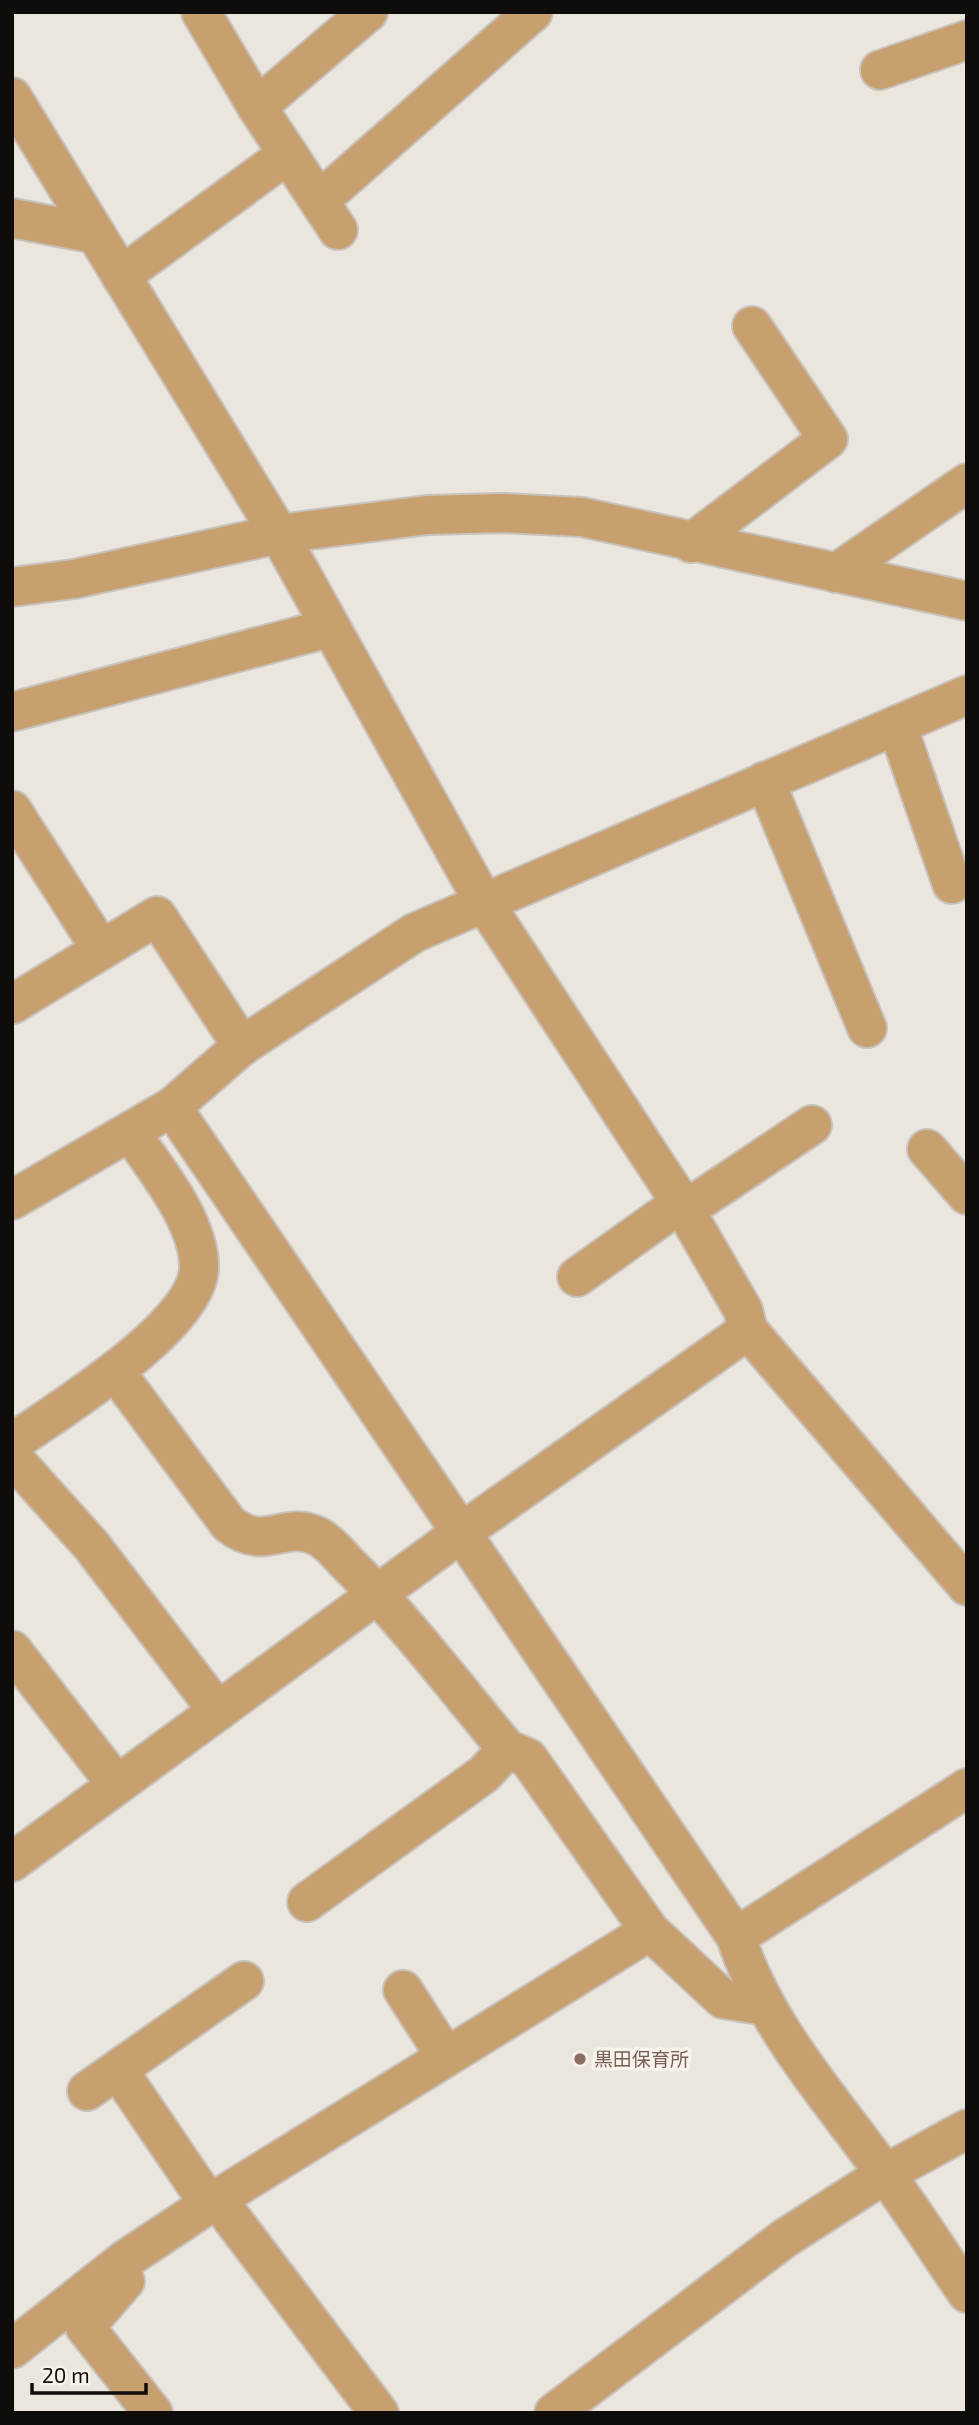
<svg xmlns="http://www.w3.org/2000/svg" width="979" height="2425" font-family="'Exo 2','Noto Sans JP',sans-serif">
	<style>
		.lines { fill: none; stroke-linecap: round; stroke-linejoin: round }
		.minor-casing { stroke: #c7c2bb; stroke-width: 42 }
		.tertiary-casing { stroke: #c7c2bb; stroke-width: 42 }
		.minor { stroke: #c89f6f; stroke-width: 38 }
		.tertiary { stroke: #c89f6f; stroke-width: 38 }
		.education-dot { fill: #8d6e63; stroke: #f7f2ea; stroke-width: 2.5 }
		.labels { text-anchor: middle; stroke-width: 7; stroke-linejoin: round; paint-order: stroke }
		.education-label { font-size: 19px; fill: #785e54; stroke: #f7f2ea; text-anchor: start }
	</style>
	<rect width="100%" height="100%" fill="#eae5dd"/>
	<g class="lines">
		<defs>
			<g id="minor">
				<path d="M201,12L257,107L338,230"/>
				<path d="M880,70L967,40"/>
				<path d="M12,97L279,534L483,901L681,1203L743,1310L748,1330L967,1586"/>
				<path d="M257,107L368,12"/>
				<path d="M319,201L533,12"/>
				<path d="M12,218L96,234"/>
				<path d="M121,276L288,154"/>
				<path d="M691,543L828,439L752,326"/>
				<path d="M836,573L967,483"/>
				<path d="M12,587L74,579L279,534L427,515L502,513L582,517L967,601"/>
				<path d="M12,712L329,628"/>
				<path d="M897,725L952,884"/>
				<path d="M765,781L867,1028"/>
				<path d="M12,810L101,949"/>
				<path d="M13,1004L157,916L242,1046"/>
				<path d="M172,1107L736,1937C765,2027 831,2099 886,2175C914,2213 940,2254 967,2293"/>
				<path d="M927,1149L967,1195"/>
				<path d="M12,1200L172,1107L242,1046L414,933L967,695"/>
				<path d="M685,1210L812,1125"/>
				<path d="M577,1277L681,1203"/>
				<path d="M12,1443C57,1411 198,1326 199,1268C200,1222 155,1168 130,1132"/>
				<path d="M12,1457L91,1545L218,1711"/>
				<path d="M12,1650L117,1785"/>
				<path d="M12,1862L462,1532L748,1330"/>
				<path d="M307,1902L484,1774L507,1749"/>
				<path d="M650,1931L723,1999L766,2006"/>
				<path d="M736,1937L967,1788"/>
				<path d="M403,1990L446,2057"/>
				<path d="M118,2070L209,2204"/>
				<path d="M87,2091L244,1981"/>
				<path d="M217,2199L379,2413"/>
				<path d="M125,2281L85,2327L153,2413"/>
				<path d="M12,2349L126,2259L209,2204L650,1931L528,1758L507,1749C457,1689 409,1626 354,1570C343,1560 332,1544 319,1537C285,1518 267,1554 229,1524L115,1371"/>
			</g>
			<path id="tertiary" d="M554,2413L785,2238L885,2174L967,2129"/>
		</defs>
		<use href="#minor" class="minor-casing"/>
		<use href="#tertiary" class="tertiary-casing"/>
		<use href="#minor" class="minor"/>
		<use href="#tertiary" class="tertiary"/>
	</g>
	<circle class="education-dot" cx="580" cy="2059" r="7"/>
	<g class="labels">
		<g class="education-label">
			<text x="594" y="2066">黒田保育所</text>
		</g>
	</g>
	<rect width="979" height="2425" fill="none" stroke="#0f0d0a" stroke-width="28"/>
	<path d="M32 2383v10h114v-10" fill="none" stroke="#0f0d0a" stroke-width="3.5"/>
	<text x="42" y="2383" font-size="21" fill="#0f0d0a" stroke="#f7f2ea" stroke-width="5" paint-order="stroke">20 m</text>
</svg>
